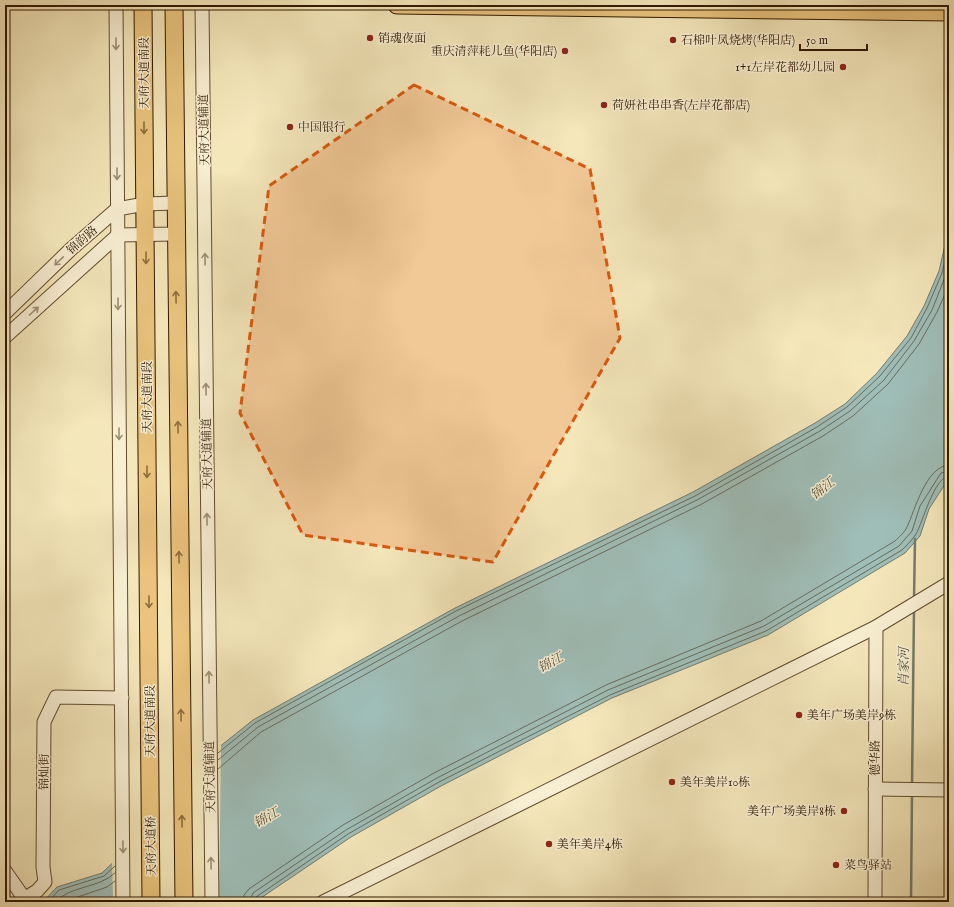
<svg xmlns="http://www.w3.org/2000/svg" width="954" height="907" font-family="'IM FELL English','Noto Serif SC',serif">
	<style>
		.water { fill: #9fbeb8; stroke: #737c6e }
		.pier { fill: #f4e7ba }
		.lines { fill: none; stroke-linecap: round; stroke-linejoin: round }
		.shore { stroke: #686c5c; stroke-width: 1 }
		.stream { stroke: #737c6e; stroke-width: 2.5 }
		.minor-casing { stroke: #624c2e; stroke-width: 15 }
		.major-casing { stroke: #311900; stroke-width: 19 }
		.minor { stroke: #f8efd2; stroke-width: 13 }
		.major { stroke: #eac47d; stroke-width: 17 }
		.oneway { stroke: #9e8f74 }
		.oneway2 { stroke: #8e6e3e }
		.marked { fill: #df560b; fill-opacity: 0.2; stroke: #df560b; stroke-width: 3; stroke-dasharray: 8 5; stroke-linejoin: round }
		.poi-dot { fill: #8f2418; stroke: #f8efd2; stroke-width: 1.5 }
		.labels { text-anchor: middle; stroke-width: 3; stroke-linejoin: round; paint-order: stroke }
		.poi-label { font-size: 12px; fill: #311900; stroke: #f8efd2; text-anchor: start }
		.street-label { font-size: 12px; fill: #311900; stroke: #f8efd2 }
		.water-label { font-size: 13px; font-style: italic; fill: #585340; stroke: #f8efd2 }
	</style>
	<rect width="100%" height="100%" fill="#f4e7ba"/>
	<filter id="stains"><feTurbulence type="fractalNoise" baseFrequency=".005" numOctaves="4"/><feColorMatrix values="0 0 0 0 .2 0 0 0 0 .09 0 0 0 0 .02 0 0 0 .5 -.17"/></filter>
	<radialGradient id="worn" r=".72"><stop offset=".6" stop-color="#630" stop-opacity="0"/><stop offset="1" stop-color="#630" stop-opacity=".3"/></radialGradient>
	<path class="water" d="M949,228V478L929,509L920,536L905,553L768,635L612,698L441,786L351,837L255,902H43L57,887L102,873L166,812L213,752L253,720L455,608L693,492L815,423L845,404L877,373L907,336L924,306L939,271Z"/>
	<path class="pier" d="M221,743L219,902H113L112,861L165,811L193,771Z"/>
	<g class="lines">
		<g class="shore">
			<path d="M218,753L255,723L456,611L695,496L817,427L847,407L880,376L911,338L927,308L942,273L949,245"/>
			<path d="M218,760L258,727L459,616L697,500L820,431L850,411L884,380L914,341L932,310L949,267"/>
			<path d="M218,769L261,732L462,621L700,505L823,436L853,416L888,384L919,344L937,312L949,285"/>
			<path d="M48,902L59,890L104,876L115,866"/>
			<path d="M55,902C71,885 98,889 115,873"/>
			<path d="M63,902L107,887L115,881"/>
			<path d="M243,902L244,895L249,889L343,825L434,773L606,685L761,621L895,541C899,537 905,532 907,527C915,510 926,466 949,465"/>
			<path d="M249,902L253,893L346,830L437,778L608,690L764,626L899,546L912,531L920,506L941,473L949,471"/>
			<path d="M254,902L256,897L348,834L439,782L610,695L766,631L902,550C907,545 913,539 916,534C923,522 934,477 949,476"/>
		</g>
		<g class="stream">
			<path d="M914,600L915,539"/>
			<path d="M912,786L914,609"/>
			<path d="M911,902L912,793"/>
		</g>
		<defs>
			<g id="minor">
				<path d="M116,5L123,902"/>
				<path d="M202,5L212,902"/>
				<path d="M5,313L70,250L117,209L145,204L175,203"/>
				<path d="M5,337L118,235L175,234"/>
				<path d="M875,789L949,790"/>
				<path d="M5,871L24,898"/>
				<path d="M19,902L37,891L45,882L43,867L44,722L56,697L122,698"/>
				<path d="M323,902L876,627L949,583"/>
				<path d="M875,902L876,627"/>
			</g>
			<g id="major">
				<path d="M143,5L151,902"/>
				<path d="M174,5L184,902"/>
				<path d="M397,5L949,12"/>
			</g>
		</defs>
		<use href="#minor" class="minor-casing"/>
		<use href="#major" class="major-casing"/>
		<use href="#minor" class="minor"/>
		<use href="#major" class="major"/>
	</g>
	<defs><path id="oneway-shaft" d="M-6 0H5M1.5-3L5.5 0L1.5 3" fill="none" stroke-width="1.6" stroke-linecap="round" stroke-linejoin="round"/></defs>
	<g class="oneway">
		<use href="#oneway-shaft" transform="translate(116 44) rotate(90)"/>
		<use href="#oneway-shaft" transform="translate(117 174) rotate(90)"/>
		<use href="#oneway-shaft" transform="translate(205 259) rotate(-91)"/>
		<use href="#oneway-shaft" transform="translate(59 261) rotate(136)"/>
		<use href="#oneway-shaft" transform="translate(118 304) rotate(90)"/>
		<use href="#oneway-shaft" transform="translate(34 311) rotate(-42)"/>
		<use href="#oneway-shaft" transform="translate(206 389) rotate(-91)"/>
		<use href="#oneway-shaft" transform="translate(119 434) rotate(90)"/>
		<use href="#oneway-shaft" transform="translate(207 519) rotate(-91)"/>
		<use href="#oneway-shaft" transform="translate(209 677) rotate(-91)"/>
		<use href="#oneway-shaft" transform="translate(123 847) rotate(89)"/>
		<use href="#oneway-shaft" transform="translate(211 863) rotate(-91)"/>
	</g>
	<g class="oneway2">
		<use href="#oneway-shaft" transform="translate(144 128) rotate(90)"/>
		<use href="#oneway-shaft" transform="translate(146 258) rotate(90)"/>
		<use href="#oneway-shaft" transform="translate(176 297) rotate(-91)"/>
		<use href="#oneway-shaft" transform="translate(178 427) rotate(-91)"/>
		<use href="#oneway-shaft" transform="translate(147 472) rotate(90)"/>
		<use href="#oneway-shaft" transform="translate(179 557) rotate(-91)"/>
		<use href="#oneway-shaft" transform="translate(149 602) rotate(90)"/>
		<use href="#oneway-shaft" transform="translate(181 715) rotate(-91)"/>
		<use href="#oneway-shaft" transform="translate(182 821) rotate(-91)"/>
	</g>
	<path class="marked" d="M414,85L590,169L620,338L493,562L303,535L240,413L269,186Z"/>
	<g class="poi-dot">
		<circle cx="370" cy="38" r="4"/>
		<circle cx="673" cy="40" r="4"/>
		<circle cx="565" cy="51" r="4"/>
		<circle cx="843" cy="67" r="4"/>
		<circle cx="604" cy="105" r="4"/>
		<circle cx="290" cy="127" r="4"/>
		<circle cx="799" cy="715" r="4"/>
		<circle cx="672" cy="782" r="4"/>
		<circle cx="844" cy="811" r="4"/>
		<circle cx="549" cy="844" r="4"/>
		<circle cx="836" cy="865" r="4"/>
	</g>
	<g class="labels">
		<g class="poi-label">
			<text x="378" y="42">销魂夜面</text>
			<text x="681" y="44">石棉叶凤烧烤(华阳店)</text>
			<text x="557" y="55" text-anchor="end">重庆清萍耗儿鱼(华阳店)</text>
			<text x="835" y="71" text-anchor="end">1+1左岸花都幼儿园</text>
			<text x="612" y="109">荷妍社串串香(左岸花都店)</text>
			<text x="298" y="131">中国银行</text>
			<text x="807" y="719">美年广场美岸9栋</text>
			<text x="680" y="786">美年美岸10栋</text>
			<text x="836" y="815" text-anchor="end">美年广场美岸8栋</text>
			<text x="557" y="848">美年美岸4栋</text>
			<text x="844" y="869">菜鸟驿站</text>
		</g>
		<g class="street-label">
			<text transform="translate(144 73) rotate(-90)" y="4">天府大道南段</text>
			<text transform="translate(204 130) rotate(-91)" y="4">天府大道辅道</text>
			<text transform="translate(82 240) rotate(-42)" y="4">锦韵路</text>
			<text transform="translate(147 397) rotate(-90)" y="4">天府大道南段</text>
			<text transform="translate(207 454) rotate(-91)" y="4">天府大道辅道</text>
			<text transform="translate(150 721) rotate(-90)" y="4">天府大道南段</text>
			<text transform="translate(875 758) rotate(-90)" y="4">德华路</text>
			<text transform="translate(44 772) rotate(-90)" y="4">锦灿街</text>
			<text transform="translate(210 777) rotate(-91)" y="4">天府大道辅道</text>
			<text transform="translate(151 846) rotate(-91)" y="4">天府大道桥</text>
		</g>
		<g class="water-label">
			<text transform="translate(822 488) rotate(-38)" y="5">锦江</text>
			<text transform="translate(550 662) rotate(-29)" y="5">锦江</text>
			<text transform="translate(903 667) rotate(-89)" y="5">肖家河</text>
			<text transform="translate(266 817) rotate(-29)" y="5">锦江</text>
		</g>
	</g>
	<rect width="954" height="907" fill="none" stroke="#f4e7ba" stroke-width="20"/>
	<rect x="6" y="6" width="942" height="895" fill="none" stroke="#311900" stroke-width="2"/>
	<rect x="10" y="10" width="934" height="887" fill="none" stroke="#311900"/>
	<path d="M800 44v6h67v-6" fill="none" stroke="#311900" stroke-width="2"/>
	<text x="806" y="44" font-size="12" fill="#311900" stroke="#f8efd2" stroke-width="3" paint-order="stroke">50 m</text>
	<rect width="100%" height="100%" filter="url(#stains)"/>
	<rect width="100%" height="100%" fill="url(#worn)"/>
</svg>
